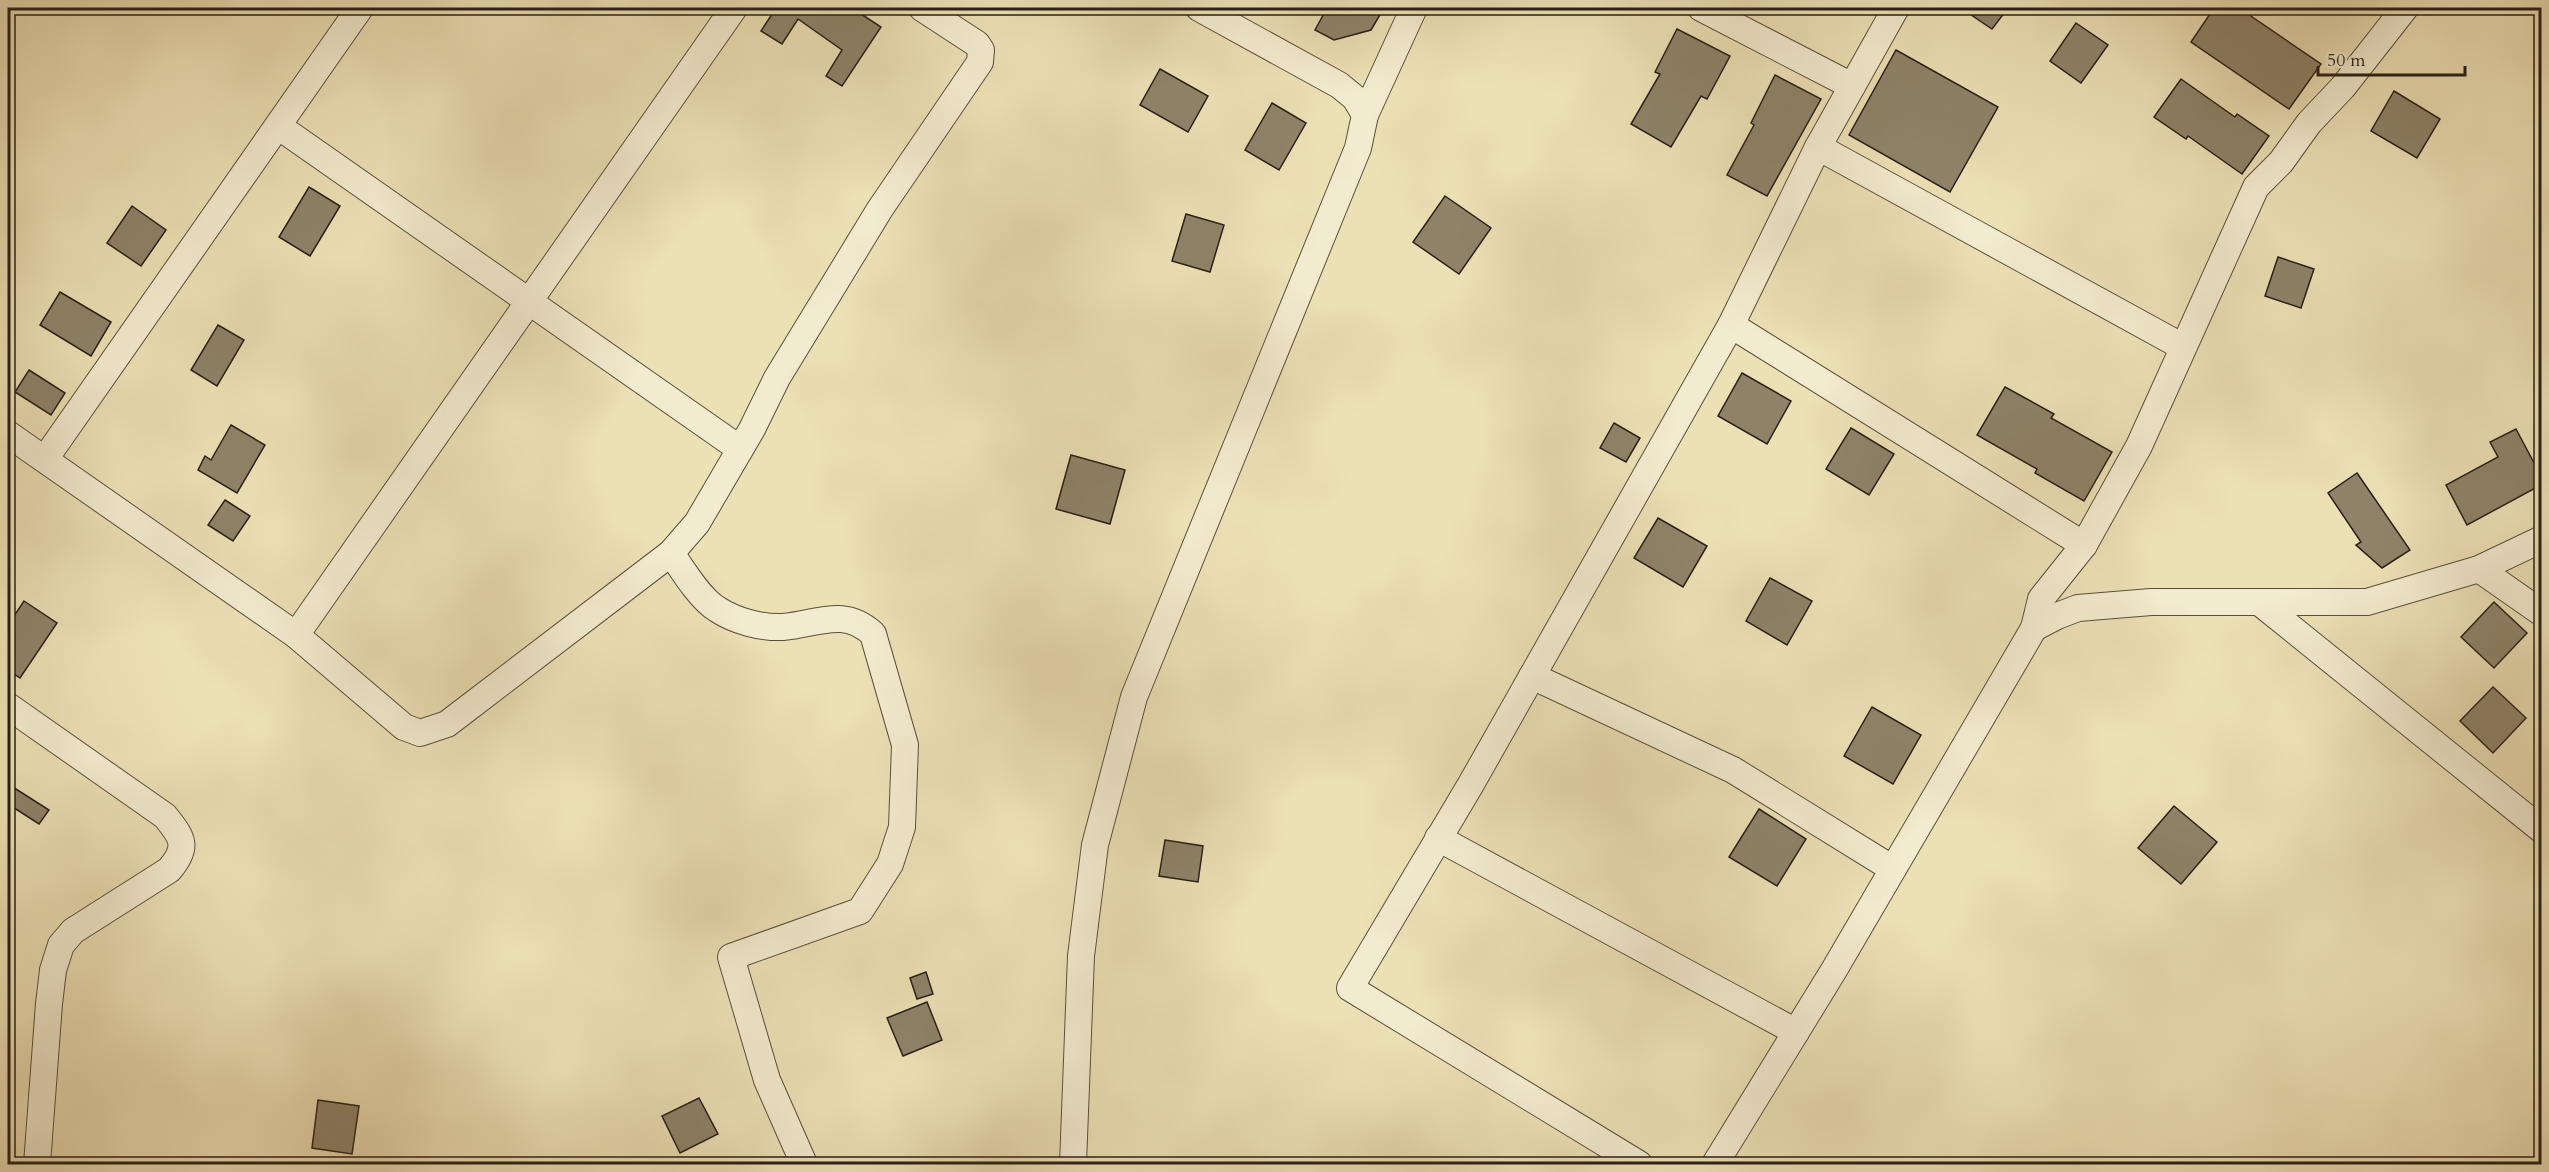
<svg xmlns="http://www.w3.org/2000/svg" width="2549" height="1172" font-family="Cardo,serif">
	<style>
		.building { fill: #8e8369; stroke: #281f17; stroke-width: 1.5 }
		.lines { fill: none; stroke-linecap: round; stroke-linejoin: round }
		.minor-casing { stroke: #594f3e; stroke-width: 28 }
		.minor { stroke: #f3ebcf; stroke-width: 26 }
	</style>
	<rect width="100%" height="100%" fill="#ece0b5"/>
	<filter id="stains"><feTurbulence type="fractalNoise" baseFrequency=".00333" numOctaves="4"/><feColorMatrix values="0 0 0 0 .2 0 0 0 0 .09 0 0 0 0 .02 0 0 0 .5 -.17"/></filter>
	<radialGradient id="worn" r=".72"><stop offset=".6" stop-color="#630" stop-opacity="0"/><stop offset="1" stop-color="#630" stop-opacity=".3"/></radialGradient>
	<g class="building">
		<path d="M776,8H852L881,27L842,86L826,76L842,50L798,19L782,44L761,31Z"/>
		<path d="M1327,8H1384L1371,30L1334,40L1315,30Z"/>
		<path d="M1961,8H2008L1992,29Z"/>
		<path d="M2214,8H2239L2321,64L2289,109L2191,42Z"/>
		<path d="M2076,23L2108,45L2081,83L2050,61Z"/>
		<path d="M1677,29L1730,56L1707,99L1701,96L1671,147L1631,124L1660,74L1655,72Z"/>
		<path d="M1896,50L1998,107L1950,192L1849,135Z"/>
		<path d="M1160,69L1208,96L1188,132L1140,105Z"/>
		<path d="M1775,75L1821,99L1767,196L1727,175L1754,125L1751,123Z"/>
		<path d="M2181,79L2235,117L2237,114L2269,136L2242,174L2188,136L2186,139L2154,117Z"/>
		<path d="M2394,91L2440,119L2417,158L2371,131Z"/>
		<path d="M1272,103L1306,123L1279,170L1245,150Z"/>
		<path d="M309,187L340,206L310,256L279,237Z"/>
		<path d="M1445,196L1491,228L1459,274L1413,242Z"/>
		<path d="M132,206L166,230L141,266L107,243Z"/>
		<path d="M1186,214L1224,225L1210,272L1172,261Z"/>
		<path d="M2278,257L2314,269L2301,308L2265,296Z"/>
		<path d="M60,292L111,322L91,356L40,325Z"/>
		<path d="M218,325L244,340L217,386L191,370Z"/>
		<path d="M29,370L65,393L51,415L15,392Z"/>
		<path d="M1742,373L1791,401L1767,444L1718,416Z"/>
		<path d="M2005,387L2054,414L2051,418L2112,452L2084,501L2035,473L2037,469L1977,435Z"/>
		<path d="M1614,423L1640,438L1626,462L1600,448Z"/>
		<path d="M231,425L265,445L237,493L198,470L205,456L211,460Z"/>
		<path d="M1851,428L1894,454L1869,495L1826,469Z"/>
		<path d="M2516,429L2541,476V485L2467,525L2446,485L2498,457L2490,442Z"/>
		<path d="M1071,455L1125,470L1110,524L1056,509Z"/>
		<path d="M2357,473L2410,550L2382,568L2356,545L2361,542L2328,493Z"/>
		<path d="M225,500L250,516L233,541L208,525Z"/>
		<path d="M1658,518L1707,546L1683,587L1634,558Z"/>
		<path d="M1770,578L1812,601L1787,645L1746,621Z"/>
		<path d="M24,601L57,623L20,678L8,670V625Z"/>
		<path d="M2494,602L2527,633L2494,668L2461,637Z"/>
		<path d="M2493,687L2526,718L2493,753L2460,721Z"/>
		<path d="M1872,707L1921,735L1893,784L1844,756Z"/>
		<path d="M8,784L49,810L39,824L8,804Z"/>
		<path d="M2174,806L2217,842L2181,884L2138,848Z"/>
		<path d="M1759,809L1806,839L1777,886L1729,857Z"/>
		<path d="M1165,840L1203,846L1198,882L1159,876Z"/>
		<path d="M926,972L933,994L917,999L910,978Z"/>
		<path d="M927,1002L942,1040L903,1056L887,1018Z"/>
		<path d="M699,1098L718,1134L680,1153L662,1116Z"/>
		<path d="M318,1100L359,1106L352,1154L312,1148Z"/>
	</g>
	<g class="lines">
		<defs>
			<g id="minor">
				<path d="M1701,8L1852,86"/>
				<path d="M1365,115L1414,8"/>
				<path d="M278,126L740,449"/>
				<path d="M1818,147L2183,347"/>
				<path d="M1731,325L2084,545"/>
				<path d="M8,434L296,635L404,727L420,733L447,724L671,553L697,523L752,429L777,378L880,209L980,62L981,50L977,44L922,8"/>
				<path d="M45,459L360,8"/>
				<path d="M671,553C682,569 700,599 717,609C735,621 761,628 783,627C818,624 844,607 873,634L905,745L902,827L890,864L860,911L731,957L767,1080L804,1164"/>
				<path d="M2479,569L2542,613"/>
				<path d="M2259,602L2542,830"/>
				<path d="M2034,628L2057,616L2078,608L2151,602H2367L2479,569L2542,539"/>
				<path d="M296,635L734,8"/>
				<path d="M1532,676L1733,770L1893,869"/>
				<path d="M8,706L165,816C183,838 189,847 169,870L73,931L61,945L53,970L49,1004L37,1164"/>
				<path d="M1438,838L1796,1032"/>
				<path d="M1073,1164L1081,956L1095,845L1134,697L1358,148L1365,115L1355,98L1339,85L1199,8"/>
				<path d="M1639,1164L1350,988L1471,784L1731,325L1818,147L1896,8"/>
				<path d="M1715,1164L1834,970L2034,628L2041,599L2084,545L2139,446L2256,187L2281,162L2309,123L2343,87L2405,8"/>
			</g>
		</defs>
		<use href="#minor" class="minor-casing"/>
		<use href="#minor" class="minor"/>
	</g>
	<rect width="2549" height="1172" fill="none" stroke="#ece0b5" stroke-width="30"/>
	<rect x="9" y="9" width="2531" height="1154" fill="none" stroke="#281f17" stroke-width="3"/>
	<rect x="15" y="15" width="2519" height="1142" fill="none" stroke="#281f17" stroke-width="1.5"/>
	<path d="M2318 66v9h147v-9" fill="none" stroke="#281f17" stroke-width="3"/>
	<text x="2327" y="66" font-size="18" fill="#281f17" stroke="#f3ebcf" stroke-width="4.5" paint-order="stroke">50 m</text>
	<rect width="100%" height="100%" filter="url(#stains)"/>
	<rect width="100%" height="100%" fill="url(#worn)"/>
</svg>
